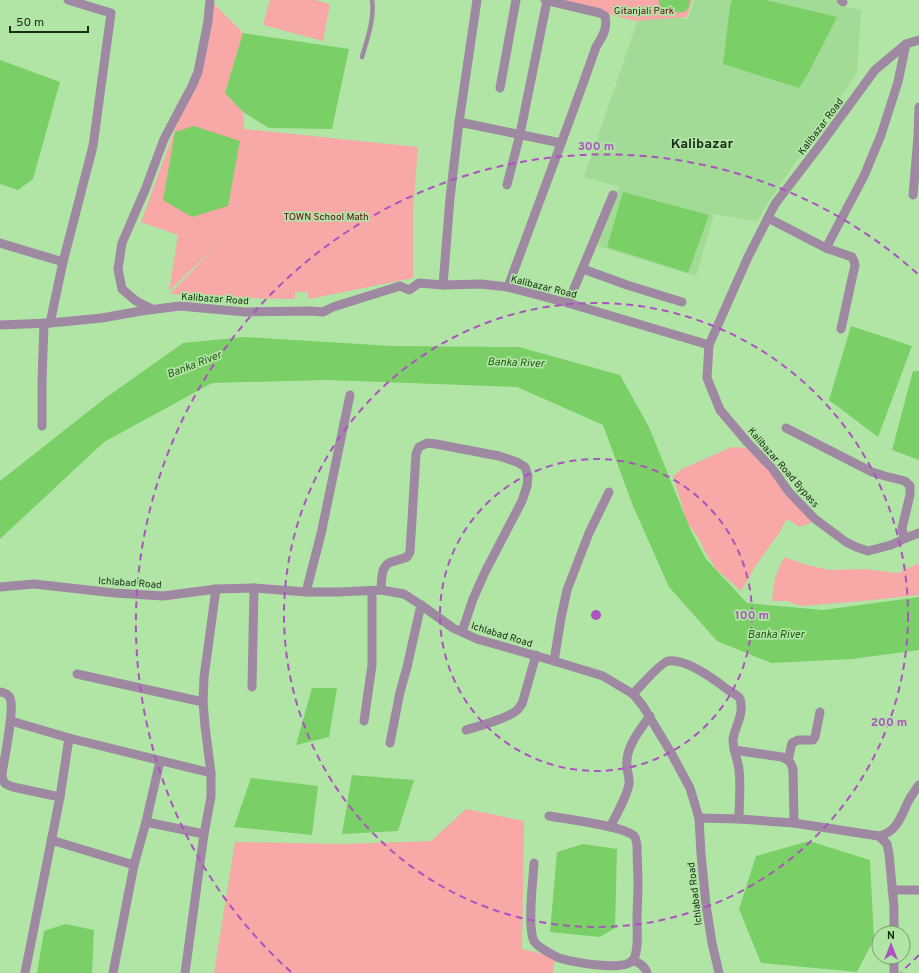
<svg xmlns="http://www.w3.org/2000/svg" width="919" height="973" font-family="Overpass,sans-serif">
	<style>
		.built { fill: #a2db95 }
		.green { fill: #f7a8a7 }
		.water { fill: #7ad066 }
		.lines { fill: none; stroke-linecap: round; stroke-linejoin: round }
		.river { stroke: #7ad066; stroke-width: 19 }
		.lane { stroke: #9e88a2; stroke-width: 4.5 }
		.street { stroke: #9e88a2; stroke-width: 9 }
		.ring { fill: none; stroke: #ac53c0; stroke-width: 2; stroke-dasharray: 7 5 }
		.labels { text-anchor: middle; stroke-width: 3.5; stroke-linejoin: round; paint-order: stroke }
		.park-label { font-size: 10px; fill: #5f0816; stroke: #b0e5a5 }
		.street-label { font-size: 10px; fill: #192d14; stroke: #b0e5a5 }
		.water-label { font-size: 11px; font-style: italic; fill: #205810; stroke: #b0e5a5 }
		.district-label { font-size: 14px; font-weight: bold; fill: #192d14; stroke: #b0e5a5 }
		.centre { fill: #ac53c0; stroke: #b0e5a5; stroke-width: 2 }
		.ring-label { font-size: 12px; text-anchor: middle; font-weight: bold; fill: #ac53c0; stroke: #b0e5a5; stroke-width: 3.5; stroke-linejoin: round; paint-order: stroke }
	</style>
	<rect width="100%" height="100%" fill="#b0e5a5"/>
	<path class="built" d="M694,0H836L839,6L861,10L857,73L767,204L757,221L714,214L696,276L597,246L619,187L584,177L642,8L688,20Z"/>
	<g class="green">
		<path d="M270,0H315L330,4L323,41L263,25Z"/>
		<path d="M553,0H692L687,17L636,21Z"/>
		<path d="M211,1L243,33L225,93L243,112L244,129L418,147L413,213V278L309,299L307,292H295V299L244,298L170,294L217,245L169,291L178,235L141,222L180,116L199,73Z"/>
		<path d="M732,447L747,448L783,483L810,518L811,523L799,527L791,521L786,520L779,533L755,567L741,591L716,569L704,550L699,539L687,522L673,476L682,469Z"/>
		<path d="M784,557L807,565L830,570L865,569L898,573L919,563V595L863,601L801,606L787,601H772L775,577Z"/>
		<path d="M466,809L524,821L522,949L555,957L553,973H214L235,842L342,844L431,841Z"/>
	</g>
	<g class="water">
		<path d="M732,0H766L837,17L809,72L799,88L723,64L730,7Z"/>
		<path d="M243,33L349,49L332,129L269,128L243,112L225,93Z"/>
		<path d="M0,60L60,82L33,179L18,190L0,184Z"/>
		<path d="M194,126L240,141L228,206L192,217L163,200L175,132Z"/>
		<path d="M623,192L709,215L688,273L607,247Z"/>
		<path d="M851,326L912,346L878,437L829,400Z"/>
		<path d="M245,337L392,346L519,347L620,375L649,427L691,531L706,559L747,603L823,610L919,597V650L852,659L771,663L717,641L669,587L633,506L603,425L517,387L327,380L212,383L104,442L0,539V481L104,399L183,343Z"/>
		<path d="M913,371H919V460L892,450Z"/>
		<path d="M312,688H337L329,737L296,745Z"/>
		<path d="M352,775L414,780L398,831L342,834Z"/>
		<path d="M251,778L318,786L312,835L234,827Z"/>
		<path d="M809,841L870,860L874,939L857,972L761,963L739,909L756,856Z"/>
		<path d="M583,844L617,849L615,928L600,937L550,932L557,852Z"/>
		<path d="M65,924L94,930L92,973H37L44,931Z"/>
	</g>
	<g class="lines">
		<path class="river" d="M668,0L680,3V0"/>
		<path class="lane" d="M362,57C367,40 375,17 372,0"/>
		<g class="street">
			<path d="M841,0L843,2"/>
			<path d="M500,88L516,0"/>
			<path d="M459,122L561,143"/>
			<path d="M507,185L520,134L547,1"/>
			<path d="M913,195L918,137L919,107"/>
			<path d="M768,218L826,248L852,257L854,261L855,266L853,274L841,329"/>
			<path d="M0,243L63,262"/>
			<path d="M826,248L864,176L881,135L898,82L906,44"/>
			<path d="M583,269L627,285L682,302"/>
			<path d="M443,285L450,198L459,122L477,0"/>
			<path d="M508,287C537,207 568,127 596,47C602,37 608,29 605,16L600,13L545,0"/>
			<path d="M568,303L613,195"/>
			<path d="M152,309L136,301L122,289L118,269L122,243L145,190L164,139L192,86L198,72L208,21L210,0"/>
			<path d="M50,323L63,262L93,146L111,13L68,0"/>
			<path d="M0,325L50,323L102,318L141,311L180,306L245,312L310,311L323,312L333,307L400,286L409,290L419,283L443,285L481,284L508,287L568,303L709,345L748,257L775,204L820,145L875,70L906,44L919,40"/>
			<path d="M709,345L707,378L720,410L748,443L772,468L789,492L815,519L846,542L856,547L868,551L891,545L906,538L919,533"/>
			<path d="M42,426V382L44,323"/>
			<path d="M786,428L872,472L885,476L905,481L910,486V495L902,528L903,533L906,538"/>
			<path d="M0,587L34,584L115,593L163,596L216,589L254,588L306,592H339L381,590L404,594L421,605L453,628L477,639L554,661L603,676L633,694L643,706L670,751L690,788L699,818L701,854L706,905L712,943L719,973"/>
			<path d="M381,590C382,580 380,566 391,562C397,560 402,559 407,557L410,552L416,454L419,447L427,443L436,444L499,456L517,462L525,467L528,476L527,486L522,501L485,572L473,599L462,632"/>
			<path d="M306,592L321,534L350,395"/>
			<path d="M554,661L561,618L567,590L589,533L609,492"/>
			<path d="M77,674L203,702"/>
			<path d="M252,687L254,588"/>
			<path d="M0,692C4,692 9,695 10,698C15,708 4,760 2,774C3,783 4,784 13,787L60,797"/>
			<path d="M633,694C640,687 660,663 668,661C686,658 714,679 728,690C731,692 738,695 740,699C741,701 741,703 741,705C743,717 734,728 733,740C733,750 738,760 739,770C741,786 739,803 739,819"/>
			<path d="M11,721L69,738L60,797L25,973"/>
			<path d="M364,721L372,665V591"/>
			<path d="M466,730C479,726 506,719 516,711C519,709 520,706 522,704L536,655"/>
			<path d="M69,738L211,773V797L204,834L185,973"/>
			<path d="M390,743L400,692L407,667L421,605"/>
			<path d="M734,750L782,757C789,760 792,763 793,770L794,823"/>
			<path d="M788,760L792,743L798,740H813L815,737L820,712"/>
			<path d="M211,773L205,726L203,702L204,677L216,589"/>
			<path d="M699,818L739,819L794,823L879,836C898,832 902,813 910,798C913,794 916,789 919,785"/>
			<path d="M146,822L204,834"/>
			<path d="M610,827C616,815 627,797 629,784C630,778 627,772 627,766C625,747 640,730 650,716"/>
			<path d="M879,836L887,844L889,854L894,907V933"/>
			<path d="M51,840L134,865"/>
			<path d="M534,863C533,880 527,928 534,941C537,947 553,955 559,958C573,962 624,972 633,960C639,952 637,931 637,921C637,909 638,896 638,884C638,871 637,858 637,845C636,841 636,838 634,836C624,826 565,819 549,816"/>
			<path d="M892,890H919"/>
			<path d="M894,957V973"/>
			<path d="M633,960C639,963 645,966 647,973"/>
			<path d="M113,973L134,865L146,822L160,761"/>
		</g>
	</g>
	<g class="ring">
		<circle cx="596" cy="615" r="156"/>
		<circle cx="596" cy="615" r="312"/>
		<path d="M919 955A469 469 0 0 1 901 972M291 972A469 469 0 1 1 919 275"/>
	</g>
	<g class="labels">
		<g class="park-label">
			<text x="644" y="14">Gitanjali Park</text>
			<text x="326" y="220">TOWN School Math</text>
		</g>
		<g class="street-label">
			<text transform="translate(820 126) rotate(-53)" y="4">Kalibazar Road</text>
			<text transform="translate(544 286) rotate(14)" y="4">Kalibazar Road</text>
			<text transform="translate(215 298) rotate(4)" y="4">Kalibazar Road</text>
			<text transform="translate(784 467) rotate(49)" y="4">Kalibazar Road Bypass</text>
			<text transform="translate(130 582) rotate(4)" y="4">Ichlabad Road</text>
			<text transform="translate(502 634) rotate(17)" y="4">Ichlabad Road</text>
			<text transform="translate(694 894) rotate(-97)" y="4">Ichlabad Road</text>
		</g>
		<g class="water-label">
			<text transform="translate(516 362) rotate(2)" y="4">Banka River</text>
			<text transform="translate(194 364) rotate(-21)" y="4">Banka River</text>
			<text x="776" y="638">Banka River</text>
		</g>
		<g class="district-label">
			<text x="702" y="148">Kalibazar</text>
		</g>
	</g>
	<circle cx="596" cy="615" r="6" class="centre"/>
	<g class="ring-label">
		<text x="596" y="150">300 m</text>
		<text x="752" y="619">100 m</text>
		<text x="889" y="726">200 m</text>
	</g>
	<g transform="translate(891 945)"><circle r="19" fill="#b0e5a5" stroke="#749b6b"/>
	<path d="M0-3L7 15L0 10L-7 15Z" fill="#ac53c0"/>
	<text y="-6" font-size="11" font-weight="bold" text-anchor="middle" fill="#192d14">N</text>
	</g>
	<path d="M10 26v6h78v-6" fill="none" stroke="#192d14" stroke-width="2"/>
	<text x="16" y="26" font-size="12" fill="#192d14" stroke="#b0e5a5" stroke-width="3" paint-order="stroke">50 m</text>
</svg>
